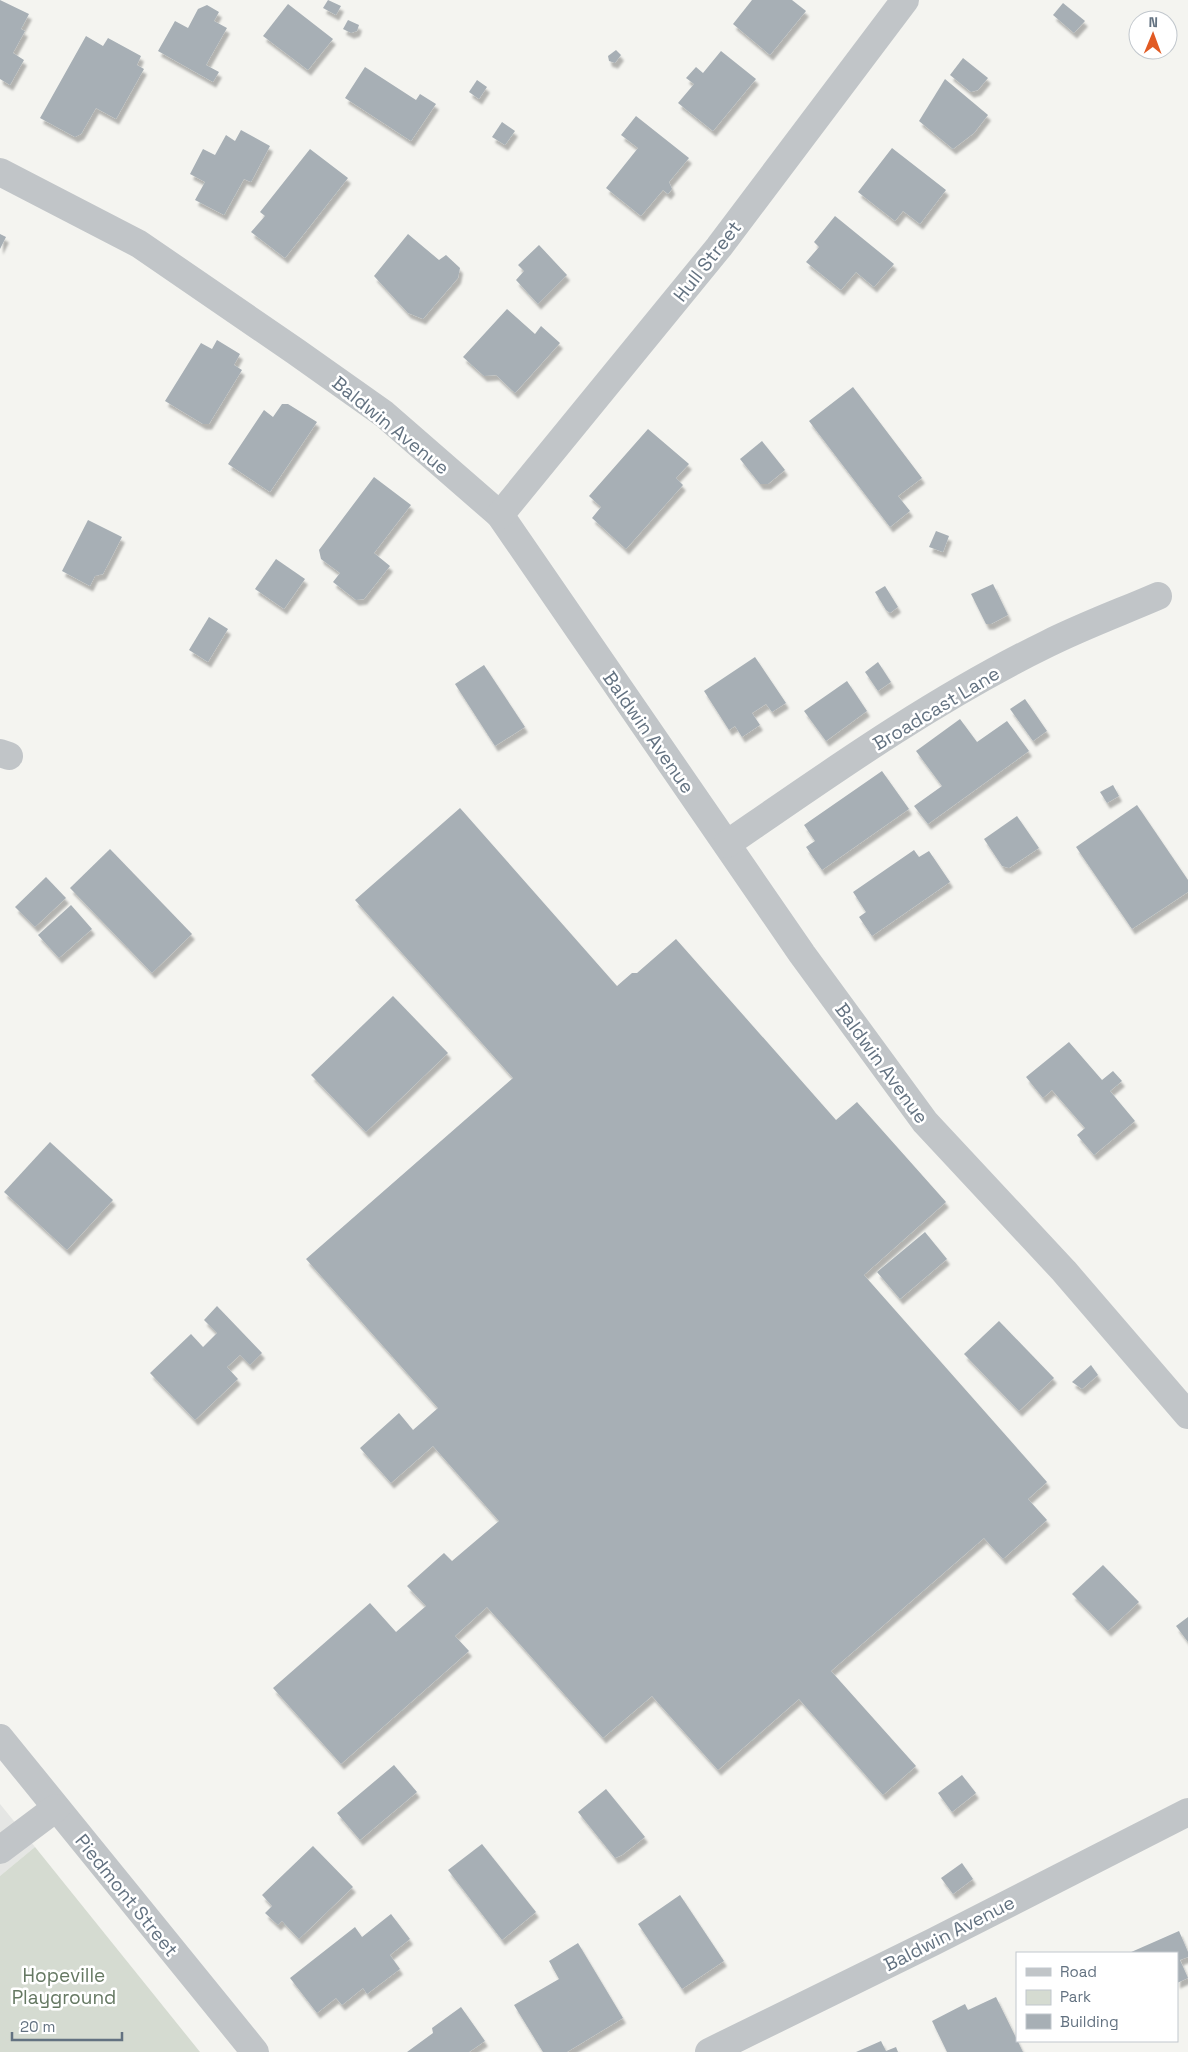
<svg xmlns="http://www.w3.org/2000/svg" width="1188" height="2052" font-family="'Space Grotesk',sans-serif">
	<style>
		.built { fill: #e5e6e4 }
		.green { fill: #d5dbd1 }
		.building { fill: #a7afb5; filter: url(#shadow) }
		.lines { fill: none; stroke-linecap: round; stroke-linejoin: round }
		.minor { stroke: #c1c5c8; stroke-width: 28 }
		.labels { text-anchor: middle; stroke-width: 5; stroke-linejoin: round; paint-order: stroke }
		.street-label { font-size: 19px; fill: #637281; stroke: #fff }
		.park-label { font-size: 19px; fill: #657862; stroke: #fff }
	</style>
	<defs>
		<filter id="shadow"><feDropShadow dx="3" dy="5.5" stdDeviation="1" flood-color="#0004"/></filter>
	</defs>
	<rect width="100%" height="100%" fill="#f4f4f0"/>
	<path class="built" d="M0,1804L35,1847L0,1876Z"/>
	<path class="green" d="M35,1847L200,2052H0V1876Z"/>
	<g class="building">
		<path d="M0,0L29,14L21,29L25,31L13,53L24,60L10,85L0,79Z"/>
		<path d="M328,0L341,6L336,15L323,8Z"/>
		<path d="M752,0H792L806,11L770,55L733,24Z"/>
		<path d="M1063,3L1085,21L1074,33L1053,15Z"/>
		<path d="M288,4L333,39L308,70L263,36Z"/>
		<path d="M207,5L219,12L214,21L227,28L206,65L219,72L213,82L158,51L175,21L188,28L198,9Z"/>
		<path d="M348,20L359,25L357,31L351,33L343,29Z"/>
		<path d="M86,36L103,46L108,38L141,56L137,65L144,69L116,119L96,108L81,134L75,137L40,118Z"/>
		<path d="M616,50L621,55L615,63L609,61L608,56Z"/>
		<path d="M721,51L756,79L713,131L678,103L694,84L686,78L696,67L703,73Z"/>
		<path d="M963,58L988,78L978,90L971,92L950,75Z"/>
		<path d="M365,67L416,100L420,94L436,104L411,141L345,98Z"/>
		<path d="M945,79L988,115L974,133L953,149L919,121Z"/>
		<path d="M477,80L487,87L479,99L469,92Z"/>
		<path d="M636,116L689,158L669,182L672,189L668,194L663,190L641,216L606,188L638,148L621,135Z"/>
		<path d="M502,122L515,131L505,145L492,137Z"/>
		<path d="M241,130L270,146L251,182L244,179L224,215L195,200L205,182L190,174L203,149L215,155L226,135L235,141Z"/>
		<path d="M892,148L946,190L920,224L903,211L895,221L858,192Z"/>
		<path d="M310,149L348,178L285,258L251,232L265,216L260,212Z"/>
		<path d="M835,216L894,264L874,287L856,272L841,290L806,262L819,247L814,242Z"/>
		<path d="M0,234L6,237L0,249Z"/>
		<path d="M408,234L439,260L446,255L460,268L458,278L423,319L408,313L374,276Z"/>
		<path d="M539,245L567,275L538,304L516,280L524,271L518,265Z"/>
		<path d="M507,309L535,334L541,326L560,343L515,393L496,375L484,376L463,357Z"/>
		<path d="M217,340L240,354L234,365L242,370L209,424H203L165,401L201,343L212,349Z"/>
		<path d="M853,387L922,478L898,496L910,511L890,527L809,421Z"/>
		<path d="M282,404H288L317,422L270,492L228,464L264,410L273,417Z"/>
		<path d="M648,429L689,464L676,478L683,485L626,549L592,518L601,507L589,496Z"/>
		<path d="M762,441L785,470L768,484H760L740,459Z"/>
		<path d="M374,477L411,505L374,553L390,566L364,599L356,600L333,582L340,573L321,559L319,550Z"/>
		<path d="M88,520L122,537L103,574L95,576L90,586L62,571Z"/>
		<path d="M936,531L949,536L943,552L929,547Z"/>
		<path d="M276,559L305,579L284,609L255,589Z"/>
		<path d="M993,584L1008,615L991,624H986L971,594Z"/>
		<path d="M885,586L898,607L890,613L886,610L875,592Z"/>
		<path d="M209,617L228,629L208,662L189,650Z"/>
		<path d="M755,657L786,703L772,712L766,704L752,713L760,725L742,737L735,726L729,730L704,691Z"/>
		<path d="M878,662L891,682L878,691L865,672Z"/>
		<path d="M484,665L525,727L495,746L455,684Z"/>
		<path d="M847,681L867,711L826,741L804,711Z"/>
		<path d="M1025,699L1047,731L1033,741L1010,709Z"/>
		<path d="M960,719L977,742L1007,721L1029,751L928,824L914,806L942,786L916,751Z"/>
		<path d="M882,771L909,809L822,870L806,847L815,841L804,825Z"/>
		<path d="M1113,785L1119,796L1107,803L1100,792Z"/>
		<path d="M1137,805L1188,880V892L1132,929L1076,847Z"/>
		<path d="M460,808L617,986L632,973H637L676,939L836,1120L857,1102L946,1202L864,1275L1047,1482L1028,1499L1047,1520L1003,1559L984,1538L831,1671L916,1766L883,1795L799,1699L718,1770L652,1696L603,1738L487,1607L455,1636L469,1651L341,1764L273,1688L370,1603L396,1632L426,1606L407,1586L444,1553L452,1561L499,1521L433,1446L391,1483L360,1448L399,1413L413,1430L438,1408L306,1259L513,1078L355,900Z"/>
		<path d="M1017,816L1039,848L1009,868L1002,866L984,839Z"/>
		<path d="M110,849L192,934L152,973L70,888Z"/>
		<path d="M914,850L919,857L929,851L950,882L872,936L859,917L866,912L853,892Z"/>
		<path d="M46,877L66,898L35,927L15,907Z"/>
		<path d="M71,905L92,929L59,958L38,935Z"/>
		<path d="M393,996L448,1053L366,1132L311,1075Z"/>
		<path d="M1069,1042L1102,1080L1113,1071L1122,1081L1110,1091L1135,1121L1094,1155L1077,1135L1085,1128L1052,1090L1043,1098L1026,1077Z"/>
		<path d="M50,1142L113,1200L67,1250L4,1192Z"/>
		<path d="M925,1232L947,1259L900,1299L877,1272Z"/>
		<path d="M217,1306L262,1353L250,1365L240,1355L227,1367L238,1379L195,1420L150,1373L191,1334L203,1347L217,1333L204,1320Z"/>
		<path d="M999,1321L1054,1378L1019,1411L964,1354Z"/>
		<path d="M1091,1365L1098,1375L1082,1389L1072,1382Z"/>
		<path d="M1103,1565L1139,1602L1108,1631L1072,1594Z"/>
		<path d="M1188,1617V1642L1176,1626Z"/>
		<path d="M394,1765L417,1792L360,1840L337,1813Z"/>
		<path d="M962,1775L976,1793L952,1812L938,1793Z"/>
		<path d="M606,1789L645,1837L622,1855L615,1858L578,1812Z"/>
		<path d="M482,1844L536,1912L502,1940L448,1870Z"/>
		<path d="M313,1846L353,1887L299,1939L282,1921L278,1925L265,1913L272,1906L262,1895Z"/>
		<path d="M962,1863L973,1879L953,1894L941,1878Z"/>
		<path d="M680,1895L724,1961L682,1989L638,1924Z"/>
		<path d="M391,1914L410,1939L390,1955L400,1969L367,1994L363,1988L342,2005L336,1998L317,2013L290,1978L355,1927L362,1937Z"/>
		<path d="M1179,1931L1188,1952V1957L1180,1960L1188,1978L1177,1983V1953H1129Z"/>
		<path d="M578,1943L623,2018L567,2052H543L514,2005L559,1979L549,1961Z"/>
		<path d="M996,1997L1023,2052H947L932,2021L965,2004L968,2010Z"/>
		<path d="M461,2007L485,2041L469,2052H407L433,2033L432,2028Z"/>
		<path d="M881,2041L886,2051L896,2047L898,2052H856Z"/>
	</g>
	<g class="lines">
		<g class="minor">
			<path d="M0,172L139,244L295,351L384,414L500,515L802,954L925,1122L1064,1271L1188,1415"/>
			<path d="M500,515L719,247L905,0"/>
			<path d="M0,753L9,756"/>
			<path d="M727,844C830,773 934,699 1047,644C1083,626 1121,612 1158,596"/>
			<path d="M0,1738L255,2052"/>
			<path d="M0,1850L56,1808"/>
			<path d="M709,2052L933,1942L1188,1812"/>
		</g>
	</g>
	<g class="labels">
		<g class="street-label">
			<text transform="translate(707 261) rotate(-52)" y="7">Hull Street</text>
			<text transform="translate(391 425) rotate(39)" y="7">Baldwin Avenue</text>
			<text transform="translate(936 708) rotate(-31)" y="7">Broadcast Lane</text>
			<text transform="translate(649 732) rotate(55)" y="7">Baldwin Avenue</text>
			<text transform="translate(882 1063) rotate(54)" y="7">Baldwin Avenue</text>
			<text transform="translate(127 1895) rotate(51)" y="7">Piedmont Street</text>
			<text transform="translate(949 1933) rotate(-27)" y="7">Baldwin Avenue</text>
		</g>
		<g class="park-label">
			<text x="64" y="1982">Hopeville<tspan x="64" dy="22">Playground</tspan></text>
		</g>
	</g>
	<rect x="1016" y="1952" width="162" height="90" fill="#ffffff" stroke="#c1c7cd"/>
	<rect x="1026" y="1968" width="25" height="8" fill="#c1c5c8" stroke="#c1c7cd"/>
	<text x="1060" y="1977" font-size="15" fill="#637281">Road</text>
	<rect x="1026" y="1990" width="25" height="15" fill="#d5dbd1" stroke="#c1c7cd"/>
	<text x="1060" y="2002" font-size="15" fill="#637281">Park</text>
	<rect x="1026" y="2014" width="25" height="15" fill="#a7afb5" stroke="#c1c7cd"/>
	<text x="1060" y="2027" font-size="15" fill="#637281">Building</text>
	<g transform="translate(1153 35) rotate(1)"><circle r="24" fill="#ffffff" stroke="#c1c7cd"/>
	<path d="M0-4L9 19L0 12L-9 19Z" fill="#e15a23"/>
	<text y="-8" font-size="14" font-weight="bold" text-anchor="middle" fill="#637281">N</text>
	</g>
	<path d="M12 2032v8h110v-8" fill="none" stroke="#637281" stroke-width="2.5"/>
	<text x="20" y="2032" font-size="15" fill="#637281" stroke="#ffffff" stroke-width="4" paint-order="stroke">20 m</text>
</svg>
